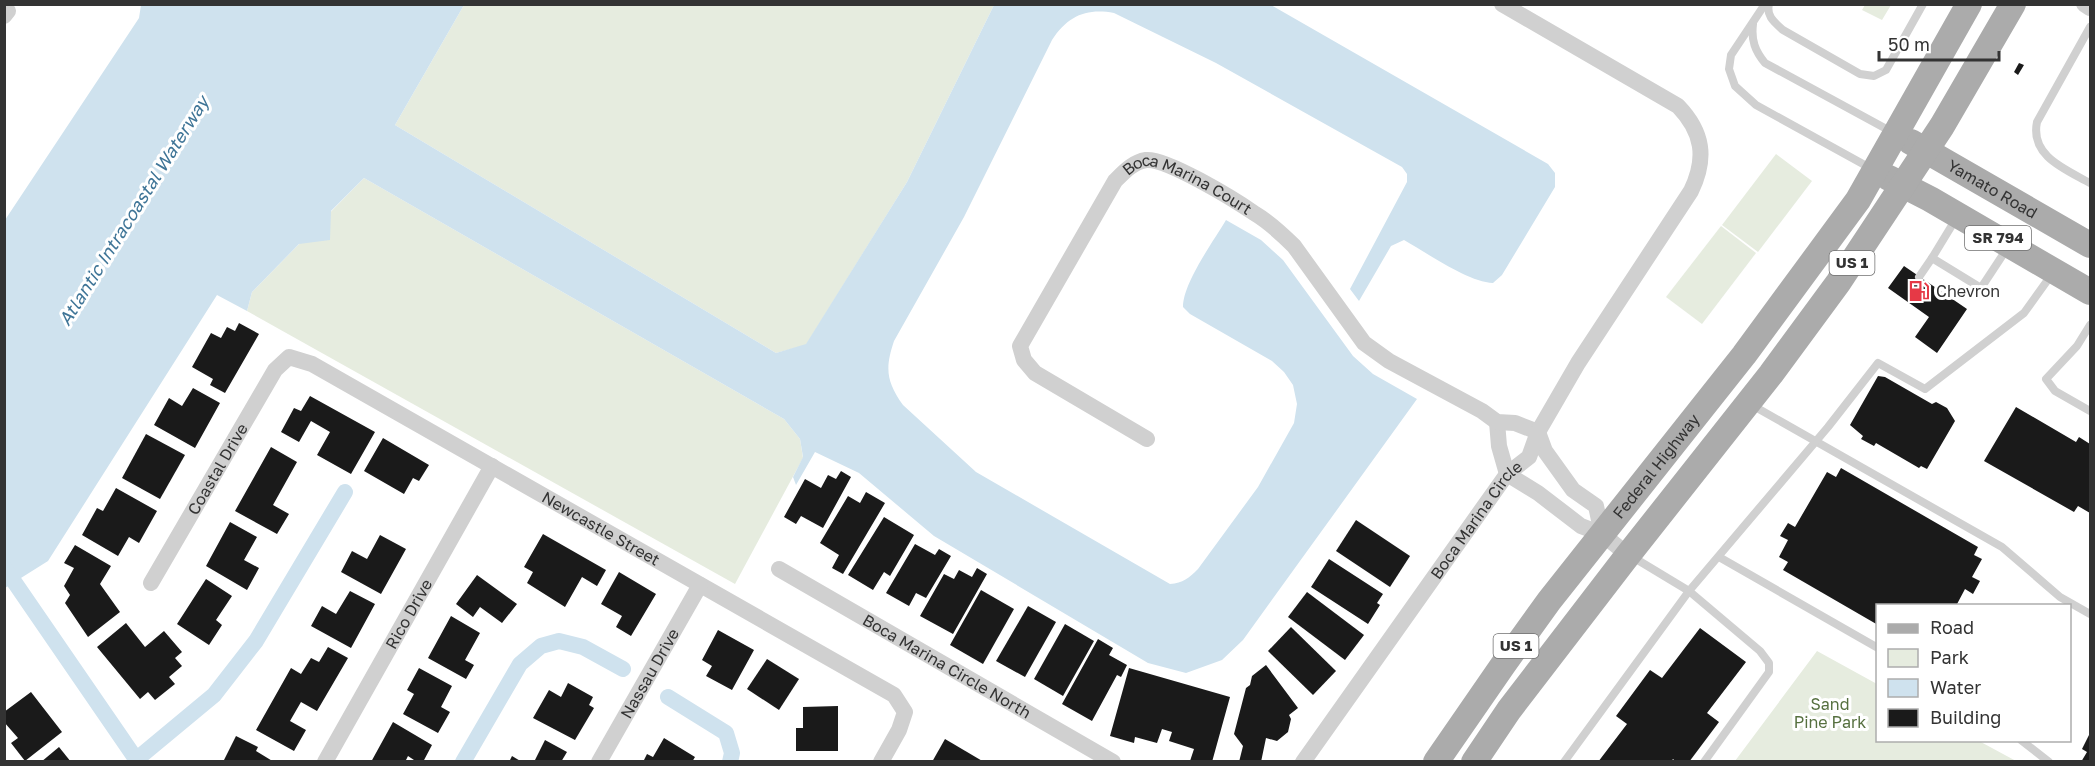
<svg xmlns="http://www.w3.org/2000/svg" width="2095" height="766" font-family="'Golos Text',sans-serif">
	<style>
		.green { fill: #e6ecdf }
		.water { fill: #cfe2ee }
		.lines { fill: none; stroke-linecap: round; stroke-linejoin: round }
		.canal { stroke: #cfe2ee; stroke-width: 16 }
		.building { fill: #1a1a1a }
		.lane { stroke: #d0d0d0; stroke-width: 8 }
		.street { stroke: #d0d0d0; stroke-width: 16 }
		.primary { stroke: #ababab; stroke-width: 26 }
		.labels { text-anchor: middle; stroke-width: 6; stroke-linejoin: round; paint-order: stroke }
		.shield { fill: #fff; stroke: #707070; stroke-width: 1.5 }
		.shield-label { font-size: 15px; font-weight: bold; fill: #333 }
		.street-label { font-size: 16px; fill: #333; stroke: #fff }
		.poi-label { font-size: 16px; fill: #333; stroke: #fff; text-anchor: start }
		.park-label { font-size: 16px; fill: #56703f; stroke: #fff }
		.water-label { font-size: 18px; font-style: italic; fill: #3f7597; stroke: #fff }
	</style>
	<rect width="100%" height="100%" fill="#fff"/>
	<g class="green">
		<path d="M464,5H994L907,182L806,345L776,353L395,125Z"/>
		<path d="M1865,5V4L1891,5L1882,20L1862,10Z"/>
		<path d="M1776,154L1812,181L1758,252L1722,225Z"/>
		<path d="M364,178L784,419L800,439L803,458L735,584L247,311L252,292Z"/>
		<path d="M1721,226L1756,253L1702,324L1666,297Z"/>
		<path d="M1817,651L1877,684L1878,740L1979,741L2016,761H1735Z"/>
	</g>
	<path class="water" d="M141,5H464L395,125L776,353L806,344L907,182L994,5H1271L1548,164L1555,173V187L1502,275L1493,283C1468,282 1427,253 1404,240L1391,246L1359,301L1350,289L1407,182V174L1402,167L1216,63L1114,13C1086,8 1068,16 1052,40L964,217L894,341C885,368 886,381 903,405L976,472L1170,584C1183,583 1189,578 1198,569L1258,487L1294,423L1297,404L1293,385L1284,372L1272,361L1190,314L1183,307C1183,283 1213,242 1226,220L1261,240L1283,260L1353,356L1373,374L1417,399L1243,640L1222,660L1186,673L1148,663L934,536L859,473L815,452L796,485L793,477L803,457L800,439L784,419L364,178L331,211L330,240L299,244L252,292L247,311L217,295L48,561L5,588V220L139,18Z"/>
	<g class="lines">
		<g class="canal">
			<path d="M4,567L138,762"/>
			<path d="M668,697L726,733L732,753L730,762"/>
			<path d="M137,759L214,695L256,641L345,492"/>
			<path d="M463,762L520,664L541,646L559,641L583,647L623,669"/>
		</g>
	</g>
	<g class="building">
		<path d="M2019,63L2024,65L2018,75L2014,72Z"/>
		<path d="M1904,266L1967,309L1937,353L1915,337L1929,317L1888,288Z"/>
		<path d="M239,323L259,334L225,393L210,385L213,379L192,367L211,333L221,338L227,327L235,331Z"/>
		<path d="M1878,376L1885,377L1932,404L1936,402L1947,408L1955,421L1927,469L1921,466L1919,468L1876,443L1874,446L1861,439L1863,436L1850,425Z"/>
		<path d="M193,388L220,403L195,448L154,425L169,398L182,406Z"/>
		<path d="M310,396L375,432L351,474L317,455L330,432L311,421L299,442L281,432L294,408L301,411Z"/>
		<path d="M2016,407L2076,442L2079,437L2090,444V513L2078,506L2074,512L1984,461Z"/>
		<path d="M146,434L185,455L160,499L122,478Z"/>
		<path d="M383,438L429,465L419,481L413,478L404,494L364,471Z"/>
		<path d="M271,447L297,462L273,505L289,514L277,534L235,511Z"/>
		<path d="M1841,468L1978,547L1974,555L1982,559L1972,577L1980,581L1973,594L1965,589L1956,606H1878V625L1783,570L1788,562L1779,557L1788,540L1780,536L1788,523L1795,527L1827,472L1836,477Z"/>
		<path d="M841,471L851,477L823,528L801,516L796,524L784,517L805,479L821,488L828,475L836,479Z"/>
		<path d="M116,488L157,511L139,543L129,537L118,556L82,535L97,508L103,511Z"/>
		<path d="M866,492L885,503L843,574L832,568L839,555L820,543L848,496L860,503Z"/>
		<path d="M884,517L914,535L890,576L884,572L873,590L848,575Z"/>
		<path d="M1356,520L1410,556L1390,587L1336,551Z"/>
		<path d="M230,522L257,537L244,560L259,568L247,590L206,566Z"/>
		<path d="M543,534L606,570L597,586L582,577L565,607L527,583L533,572L524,567Z"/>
		<path d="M380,535L406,549L381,594L341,572L352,551L367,559Z"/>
		<path d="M915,544L935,555L939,549L951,556L926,598L916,593L909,606L886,593Z"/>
		<path d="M75,545L111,566L100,584L120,612L88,637L65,603L70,595L64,586L74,568L64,563Z"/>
		<path d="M1329,559L1383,594L1377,603L1380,605L1368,624L1311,587Z"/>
		<path d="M977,568L987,574L953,634L920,616L944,574L954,579L959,570L972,577Z"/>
		<path d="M619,572L656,594L631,636L616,627L622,616L601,604Z"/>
		<path d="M477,575L517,604L502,623L480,607L473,617L456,604Z"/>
		<path d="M206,579L232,596L216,620L222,625L209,645L177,624Z"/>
		<path d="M981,590L1014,609L983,664L950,645Z"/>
		<path d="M350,591L375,604L351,648L311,626L322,606L336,614Z"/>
		<path d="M1307,592L1364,635L1345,660L1288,617Z"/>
		<path d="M1028,606L1056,622L1025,677L996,661Z"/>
		<path d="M451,616L480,633L465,660L474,665L466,679L428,658Z"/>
		<path d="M126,623L145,647L164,631L182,652L175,658L182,666L169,677L175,684L155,700L148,692L140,699L97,647Z"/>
		<path d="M1065,624L1094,641L1063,696L1034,679Z"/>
		<path d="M1291,627L1336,671L1313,695L1268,651Z"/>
		<path d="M1700,628L1746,662L1707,713L1719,722L1689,762H1676L1673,759L1671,762H1598L1627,724L1616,716L1650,670L1662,678Z"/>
		<path d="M718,630L754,650L732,690L706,676L712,666L702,660Z"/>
		<path d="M1098,639L1113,648L1109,655L1127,665L1121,677L1117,675L1092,721L1062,704Z"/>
		<path d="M328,647L348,658L317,711L301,702L290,721L306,730L294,751L256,730L291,668L301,674L311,658L319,662Z"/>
		<path d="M767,659L799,679L779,710L747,689Z"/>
		<path d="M1266,665L1298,708L1289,715L1291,719L1288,732L1277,741L1266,738L1261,762H1239L1243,746L1234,734L1246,688L1250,685L1252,676Z"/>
		<path d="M419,668L452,686L441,707L450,712L438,733L403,714L414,694L407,690Z"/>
		<path d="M1129,668L1230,697L1212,762L1190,761L1194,749L1169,741L1172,732L1162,729L1157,743L1135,737L1134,743L1110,736Z"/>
		<path d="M568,683L593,697L589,705L594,708L575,740L533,718L549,690L561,697Z"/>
		<path d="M31,692L62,732L25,761L11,743L18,738L4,722V712Z"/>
		<path d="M838,706V751H796V728H803V707Z"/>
		<path d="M393,722L432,745L423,762H417L408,756L405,762H371Z"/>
		<path d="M2090,733V762H2081L2087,752L2082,749Z"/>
		<path d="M236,736L258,747L256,751L274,762H223Z"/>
		<path d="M664,738L695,757L692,762H643L647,754L653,757Z"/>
		<path d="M945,739L984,762H932Z"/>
		<path d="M545,740L567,752L561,762H534Z"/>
		<path d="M59,747L71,762H41Z"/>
		<path d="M512,756L522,762H509Z"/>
	</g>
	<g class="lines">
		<g class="lane">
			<path d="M1765,4L1731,55L1729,69L1735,86L1756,105L1872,169"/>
			<path d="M1769,4C1766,16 1774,22 1783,30L1860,74L1874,76L1886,70L1923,4"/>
			<path d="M1753,24C1751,40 1755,51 1765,63L1892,132"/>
			<path d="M2090,27L2037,122C2030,156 2065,169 2090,183"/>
			<path d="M1932,258L1957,217"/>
			<path d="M1919,277L1932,258L1981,288L2008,247"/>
			<path d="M2090,325L2077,346L2046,379L2055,391L2090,411"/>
			<path d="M1750,404L2002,547L2060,597L2090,614"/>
			<path d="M1631,556L1689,591L1760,651L1769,663V672L1704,762"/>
			<path d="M1719,557L1878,648"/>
			<path d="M2021,740L2049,762"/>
			<path d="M1564,762L1689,591L1828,427L1878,363L1925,389L2024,313L2052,274"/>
		</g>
		<g class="street">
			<path d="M2084,4L2090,8"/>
			<path d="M4,16L8,11"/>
			<path d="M1497,422L1499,446L1507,474L1538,493L1581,526L1602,534L1628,555"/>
			<path id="s1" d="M1147,439L1035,373L1024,360L1020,346L1115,181C1124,172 1133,162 1146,160C1167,158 1235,200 1254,213C1269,222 1282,234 1294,246L1364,343L1389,361L1482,411L1497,422L1515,423L1538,432L1545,451L1573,490L1596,506L1602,534"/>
			<path id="s2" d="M779,569L1113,762"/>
			<path id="s3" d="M151,583L275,370L289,357L312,364L894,695L905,712L899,730L881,762"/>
			<path id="s4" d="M325,762L492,466"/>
			<path id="s5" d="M599,762L700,585"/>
			<path id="s6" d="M1303,762L1507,474L1529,457L1538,432L1578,363L1691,191C1707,158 1703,132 1678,106L1502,4"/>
		</g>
		<g class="primary">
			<path id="s7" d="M1911,142L2090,245"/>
			<path d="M1889,178L1930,199L2090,292"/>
			<path id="s8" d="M1436,762L1503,665L1549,601L1744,355L1858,200L1969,4"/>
			<path d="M1474,762L1509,710L1628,555L1771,374L1838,283L1942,126L2013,4"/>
		</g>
	</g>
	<defs>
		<symbol id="fuel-bare" viewBox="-9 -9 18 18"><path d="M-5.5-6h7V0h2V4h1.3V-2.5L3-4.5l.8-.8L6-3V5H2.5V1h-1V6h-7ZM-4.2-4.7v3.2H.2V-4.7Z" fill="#e63946" stroke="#fff" stroke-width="2.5" paint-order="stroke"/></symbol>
	</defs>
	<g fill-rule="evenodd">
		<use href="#fuel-bare" x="1904" y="276" width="30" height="30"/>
	</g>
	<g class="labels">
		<g class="shield">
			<rect x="1965" y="226" width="66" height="24" rx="4.5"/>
			<rect x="1829.5" y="251" width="45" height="24" rx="4.5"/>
			<rect x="1493.5" y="634" width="45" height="24" rx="4.5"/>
		</g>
		<g class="shield-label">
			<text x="1998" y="243">SR 794</text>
			<text x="1852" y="268">US 1</text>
			<text x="1516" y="651">US 1</text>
		</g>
		<g class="street-label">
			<text dy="6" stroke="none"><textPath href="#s7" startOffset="94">Yamato Road</textPath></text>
			<text dy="6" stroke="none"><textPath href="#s1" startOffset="436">Boca Marina Court</textPath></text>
			<text dy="6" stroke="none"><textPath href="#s8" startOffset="369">Federal Highway</textPath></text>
			<text dy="6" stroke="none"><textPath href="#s3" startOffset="132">Coastal Drive</textPath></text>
			<text dy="6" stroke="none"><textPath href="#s6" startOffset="298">Boca Marina Circle</textPath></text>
			<text dy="6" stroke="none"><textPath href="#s3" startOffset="622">Newcastle Street</textPath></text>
			<text dy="6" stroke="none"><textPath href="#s4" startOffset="170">Rico Drive</textPath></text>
			<text dy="6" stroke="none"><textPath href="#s2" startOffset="194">Boca Marina Circle North</textPath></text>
			<text dy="6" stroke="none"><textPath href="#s5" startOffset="102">Nassau Drive</textPath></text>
		</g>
		<g class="poi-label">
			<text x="1936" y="297">Chevron</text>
		</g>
		<g class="park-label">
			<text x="1830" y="710">Sand<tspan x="1830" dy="18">Pine Park</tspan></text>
		</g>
		<g class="water-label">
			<text transform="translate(134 211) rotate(-58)" y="6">Atlantic Intracoastal Waterway</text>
		</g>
	</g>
	<rect width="2095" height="766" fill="none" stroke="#333333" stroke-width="12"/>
	<rect x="1876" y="604" width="195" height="138" fill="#ffffff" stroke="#adadad" stroke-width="1.5"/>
	<rect x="1888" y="624" width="30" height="9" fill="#ababab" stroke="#adadad" stroke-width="1.5"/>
	<text x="1930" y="634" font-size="18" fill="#333333">Road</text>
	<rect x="1888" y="649" width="30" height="18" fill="#e6ecdf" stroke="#adadad" stroke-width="1.5"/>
	<text x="1930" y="664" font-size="18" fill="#333333">Park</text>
	<rect x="1888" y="679" width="30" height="18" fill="#cfe2ee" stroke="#adadad" stroke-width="1.5"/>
	<text x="1930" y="694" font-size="18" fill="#333333">Water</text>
	<rect x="1888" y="709" width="30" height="18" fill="#1a1a1a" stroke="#adadad" stroke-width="1.5"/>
	<text x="1930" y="724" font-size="18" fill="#333333">Building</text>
	<path d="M1879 51v9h120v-9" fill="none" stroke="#333333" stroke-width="3"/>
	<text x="1888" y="51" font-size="18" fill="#333333" stroke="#ffffff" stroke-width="4.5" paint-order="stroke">50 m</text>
</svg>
